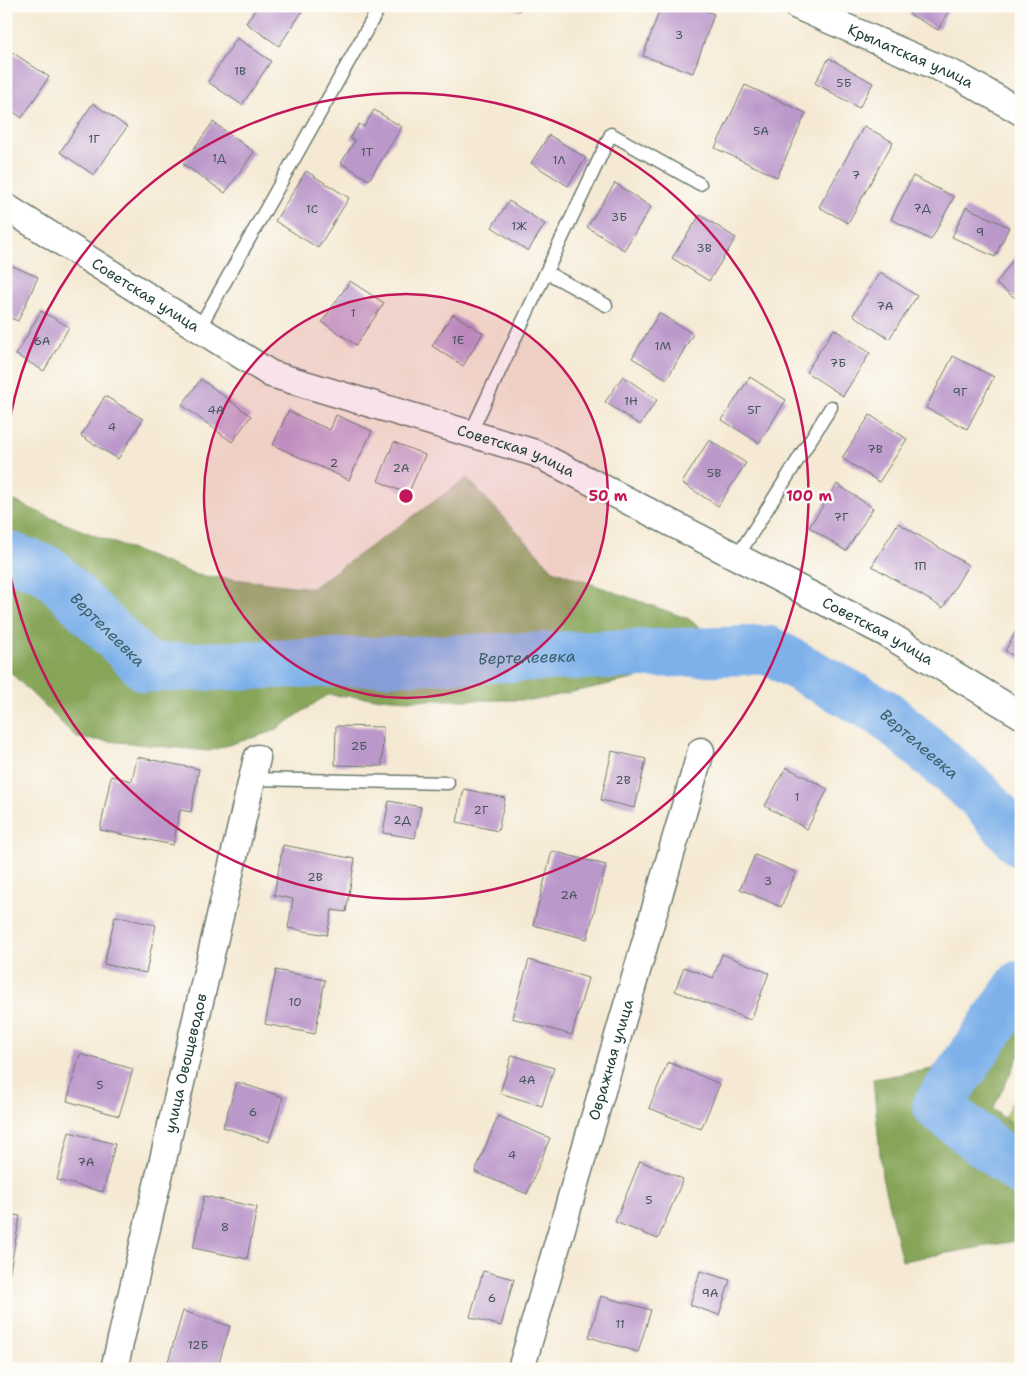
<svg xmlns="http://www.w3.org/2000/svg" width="1027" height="1375" font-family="'Shantell Sans',sans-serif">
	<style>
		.green { fill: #a8be63; stroke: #647e4c }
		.forest { fill: #86a559; stroke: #527146 }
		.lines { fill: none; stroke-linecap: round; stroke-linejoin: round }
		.river { stroke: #7eb1ea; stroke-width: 49 }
		.building { fill: #bb98ca }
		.service-casing { stroke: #6a796c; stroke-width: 15 }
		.minor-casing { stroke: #6a796c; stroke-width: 29 }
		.service { stroke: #fff; stroke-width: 12 }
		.minor { stroke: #fff; stroke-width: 26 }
		.ring { fill: none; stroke: #c2185b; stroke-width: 2.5 }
		.labels { text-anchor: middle; stroke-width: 5; stroke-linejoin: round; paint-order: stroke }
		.number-label { font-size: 12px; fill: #46545a }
		.street-label { font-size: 15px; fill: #1f3d34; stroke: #fdfcf7 }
		.water-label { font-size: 16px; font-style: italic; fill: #3c606b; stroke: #fdfcf7 }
		.centre { fill: #c2185b; stroke: #fdfcf7; stroke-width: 2.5 }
		.ring-label { font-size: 15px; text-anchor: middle; font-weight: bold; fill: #c2185b; stroke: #fdfcf7; stroke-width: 5; stroke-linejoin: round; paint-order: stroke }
	</style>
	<rect width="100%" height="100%" fill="#fdfcf7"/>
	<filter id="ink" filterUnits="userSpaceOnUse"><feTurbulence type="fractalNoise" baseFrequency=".02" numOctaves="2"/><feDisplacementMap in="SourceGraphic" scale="10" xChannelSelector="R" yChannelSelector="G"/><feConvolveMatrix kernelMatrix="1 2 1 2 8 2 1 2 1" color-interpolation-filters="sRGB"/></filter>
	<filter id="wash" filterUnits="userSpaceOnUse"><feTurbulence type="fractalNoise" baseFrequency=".0096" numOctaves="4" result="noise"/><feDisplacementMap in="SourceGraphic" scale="20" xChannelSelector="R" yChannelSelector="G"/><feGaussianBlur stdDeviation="1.12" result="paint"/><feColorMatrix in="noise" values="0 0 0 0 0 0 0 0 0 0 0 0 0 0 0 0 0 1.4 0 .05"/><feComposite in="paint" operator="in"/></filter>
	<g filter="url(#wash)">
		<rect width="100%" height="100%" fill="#f5e9d3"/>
		<path class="green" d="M1021,1085V1130L1004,1118Z"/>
		<g class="forest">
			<path d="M467,478L553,570L689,619L712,637L688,667L536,700H409L327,695L274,731L209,751L77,738L6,668V497L58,521L197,575L312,588Z"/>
			<path d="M1021,980V1052L993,1109L1021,1133V1240L902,1261L882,1177L873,1079L932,1069L1018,987Z"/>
		</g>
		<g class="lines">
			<g class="river">
				<path id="s1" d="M6,555L48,570L147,668L768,650L884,713L980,796L1021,843"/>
				<path d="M1021,984L937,1106L1021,1172"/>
			</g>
		</g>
		<g id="blocks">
			<g class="building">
				<path d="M258,6H306L279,46L246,23Z"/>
				<path d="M511,6H523L519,11Z"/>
				<path d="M661,6H692L714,14L693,73L643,56Z"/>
				<path d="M913,6H951L938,30L909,14Z"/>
				<path d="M237,38L271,61L242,105L208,82Z"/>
				<path d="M12,52L49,77L22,118L6,107V61Z"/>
				<path d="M829,58L873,83L859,108L815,83Z"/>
				<path d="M745,85L806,113L777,177L715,148Z"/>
				<path d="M93,103L127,127L94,175L60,152Z"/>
				<path d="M374,110L402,127L369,180L341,163L355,141L350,138L359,124L364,127Z"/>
				<path d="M213,122L254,152L225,193L183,164Z"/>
				<path d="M864,126L893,142L848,223L819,207Z"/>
				<path d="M549,135L586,158L568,186L531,163Z"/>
				<path d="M306,171L349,198L318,248L275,221Z"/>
				<path d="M913,176L954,197L931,240L891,219Z"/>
				<path d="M615,183L651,207L624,250L587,227Z"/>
				<path d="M509,201L545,224L528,251L492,227Z"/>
				<path d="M966,207L1009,227L995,257L952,237Z"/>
				<path d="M700,215L736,238L709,281L672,258Z"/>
				<path d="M1017,254L1021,257V302L996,284Z"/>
				<path d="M8,264L38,277L18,321L6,316V268Z"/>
				<path d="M880,272L917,296L889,339L853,315Z"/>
				<path d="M350,281L384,303L356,345L322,322Z"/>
				<path d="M41,311L69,327L44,371L16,355Z"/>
				<path d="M659,313L693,334L667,379L632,358Z"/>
				<path d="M453,314L483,333L463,366L432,346Z"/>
				<path d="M834,329L870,353L843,396L806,372Z"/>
				<path d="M953,356L994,377L967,429L926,408Z"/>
				<path d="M623,376L657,400L640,425L605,402Z"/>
				<path d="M750,377L786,400L759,443L722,420Z"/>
				<path d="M201,379L251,416L232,442L182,405Z"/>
				<path d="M105,396L143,419L118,459L81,436Z"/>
				<path d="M288,411L330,430L336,415L372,431L349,480L273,445Z"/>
				<path d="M870,415L907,439L879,482L842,458Z"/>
				<path d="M709,440L746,463L718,506L682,483Z"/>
				<path d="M394,442L425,455L408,494L378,481Z"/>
				<path d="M837,484L873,508L846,551L809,527Z"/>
				<path d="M898,523L968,565L943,608L872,566Z"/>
				<path d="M1021,622V660L1005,651Z"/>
				<path d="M336,726L383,727L382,766L335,765Z"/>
				<path d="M612,751L646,759L635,808L601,800Z"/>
				<path d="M137,757L199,769L191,812L180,810L173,845L100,830L111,776L132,781Z"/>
				<path d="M786,767L828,789L807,829L765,806Z"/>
				<path d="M464,789L505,798L498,831L457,822Z"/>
				<path d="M389,801L421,807L415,838L383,833Z"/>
				<path d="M283,845L355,859L346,912L332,910L327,935L288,928L293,899L274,895Z"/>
				<path d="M552,851L606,865L587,939L533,925Z"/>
				<path d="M755,855L796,872L781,907L740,889Z"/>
				<path d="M115,916L156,925L146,973L104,964Z"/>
				<path d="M722,954L769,973L751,1020L675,991L684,967L713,978Z"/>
				<path d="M529,960L588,978L572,1035L512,1018Z"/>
				<path d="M276,970L325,980L315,1034L265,1024Z"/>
				<path d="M80,1054L133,1069L119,1116L67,1101Z"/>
				<path d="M512,1055L554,1068L542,1106L500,1093Z"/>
				<path d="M668,1062L720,1084L701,1129L649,1108Z"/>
				<path d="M237,1082L283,1097L269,1142L223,1127Z"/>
				<path d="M498,1116L550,1138L527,1194L475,1172Z"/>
				<path d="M69,1132L115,1144L103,1192L57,1180Z"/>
				<path d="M640,1161L683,1179L658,1239L615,1222Z"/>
				<path d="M204,1196L257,1207L247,1259L193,1248Z"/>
				<path d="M6,1214L20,1216L9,1276L6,1275Z"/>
				<path d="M483,1271L514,1279L501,1326L470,1317Z"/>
				<path d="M700,1271L730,1280L719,1315L690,1305Z"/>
				<path d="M601,1296L651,1310L638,1352L589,1337Z"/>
				<path d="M183,1311L230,1326L217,1369H178L167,1365Z"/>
			</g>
		</g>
	</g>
	<g filter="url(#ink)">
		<use href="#blocks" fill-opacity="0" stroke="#6a796c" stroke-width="1"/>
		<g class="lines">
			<defs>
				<g id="service">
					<path d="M546,272L606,305"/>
					<path d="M198,330L380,6"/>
					<path d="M470,434L611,134L700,184"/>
					<path d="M737,557L831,407"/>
					<path d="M252,779L448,783"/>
				</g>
				<g id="minor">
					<path id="s2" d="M797,6L960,77L1021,112"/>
					<path id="s3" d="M6,207L271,374L535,453L887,634L1021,715"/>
					<path id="s4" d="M114,1369L257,758"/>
					<path id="s5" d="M521,1369L701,751"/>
				</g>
			</defs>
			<use href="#service" class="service-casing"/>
			<use href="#minor" class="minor-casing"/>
			<use href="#service" class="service"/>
			<use href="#minor" class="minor"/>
		</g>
	</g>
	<circle cx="406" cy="496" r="202" fill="#c2185b" fill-opacity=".12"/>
	<g class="ring">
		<circle cx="406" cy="496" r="202"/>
		<path d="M6 443A403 403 0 1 1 6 549"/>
	</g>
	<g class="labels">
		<g class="number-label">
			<text x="679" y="39">3</text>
			<text x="240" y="75">1В</text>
			<text x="844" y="87">5Б</text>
			<text x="761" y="135">5А</text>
			<text x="94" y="143">1Г</text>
			<text x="367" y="156">1Т</text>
			<text x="219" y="162">1Д</text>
			<text x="559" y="164">1Л</text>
			<text x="856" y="179">7</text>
			<text x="922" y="212">7Д</text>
			<text x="312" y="213">1С</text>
			<text x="619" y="221">3Б</text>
			<text x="519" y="230">1Ж</text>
			<text x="980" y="236">9</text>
			<text x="704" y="252">3В</text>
			<text x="885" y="310">7А</text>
			<text x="353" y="317">1</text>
			<text x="458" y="344">1Е</text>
			<text x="42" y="345">6А</text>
			<text x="663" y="350">1М</text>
			<text x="838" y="367">7Б</text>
			<text x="960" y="396">9Г</text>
			<text x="631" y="405">1Н</text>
			<text x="216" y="414">4А</text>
			<text x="754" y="414">5Г</text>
			<text x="112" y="431">4</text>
			<text x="875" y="453">7В</text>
			<text x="334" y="467">2</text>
			<text x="401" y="472">2А</text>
			<text x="714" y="477">5В</text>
			<text x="841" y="521">7Г</text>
			<text x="920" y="570">1П</text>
			<text x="359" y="750">2Б</text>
			<text x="623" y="784">2В</text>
			<text x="797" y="801">1</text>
			<text x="481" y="814">2Г</text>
			<text x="402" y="824">2Д</text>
			<text x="315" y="881">2В</text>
			<text x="768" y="885">3</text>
			<text x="569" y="899">2А</text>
			<text x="295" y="1006">10</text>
			<text x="527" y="1084">4А</text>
			<text x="100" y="1089">5</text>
			<text x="253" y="1116">6</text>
			<text x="512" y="1159">4</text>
			<text x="86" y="1166">7А</text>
			<text x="649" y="1204">5</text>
			<text x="225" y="1231">8</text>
			<text x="710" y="1297">9А</text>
			<text x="492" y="1302">6</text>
			<text x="620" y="1328">11</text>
			<text x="198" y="1349">12Б</text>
		</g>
		<g class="street-label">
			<text dy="5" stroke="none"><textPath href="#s2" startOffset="124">Крылатская улица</textPath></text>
			<text dy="5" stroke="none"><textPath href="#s3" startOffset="165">Советская улица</textPath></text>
			<text dy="5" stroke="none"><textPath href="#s3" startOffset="570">Советская улица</textPath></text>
			<text dy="5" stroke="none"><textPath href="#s3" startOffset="975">Советская улица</textPath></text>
			<text dy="5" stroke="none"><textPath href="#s5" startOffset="322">Овражная улица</textPath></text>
			<text dy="5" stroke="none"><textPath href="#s4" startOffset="314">улица Овощеводов</textPath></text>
		</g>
		<g class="water-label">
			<text dy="6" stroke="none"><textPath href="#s1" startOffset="129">Вертелеевка</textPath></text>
			<text dy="6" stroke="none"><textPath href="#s1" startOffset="564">Вертелеевка</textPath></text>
			<text dy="6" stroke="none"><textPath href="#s1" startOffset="984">Вертелеевка</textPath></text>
		</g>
	</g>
	<circle cx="406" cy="496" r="8" class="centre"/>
	<g class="ring-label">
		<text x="608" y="501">50 m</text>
		<text x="809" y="501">100 m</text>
	</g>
	<rect width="1027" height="1375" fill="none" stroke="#fdfcf7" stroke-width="25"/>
</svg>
